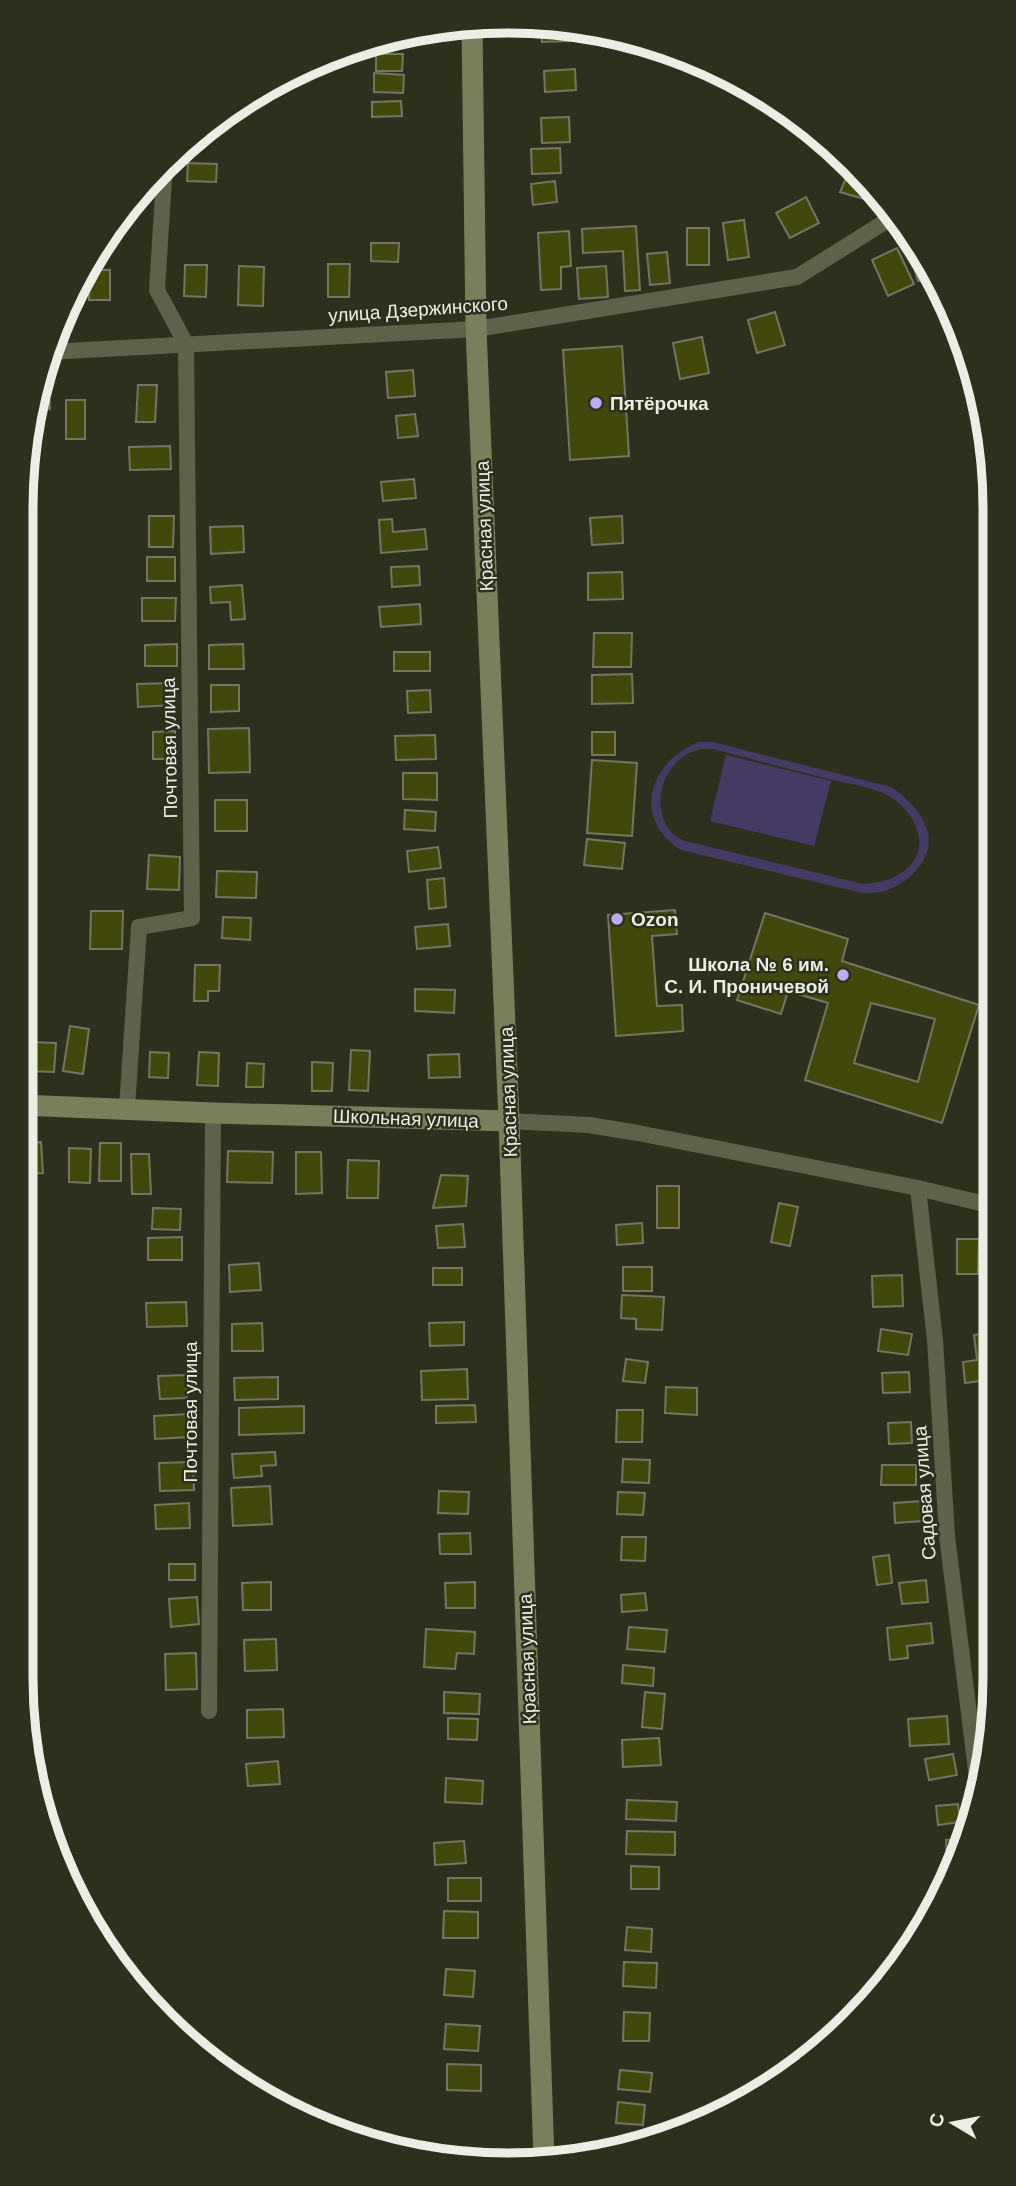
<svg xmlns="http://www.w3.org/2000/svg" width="1016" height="2186" font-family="Helvetica,sans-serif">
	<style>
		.green { fill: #453a64; fill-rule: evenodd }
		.building { fill: #42480c; stroke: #737661; stroke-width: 2; fill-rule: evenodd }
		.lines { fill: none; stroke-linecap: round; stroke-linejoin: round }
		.street { stroke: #5e624b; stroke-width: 16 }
		.secondary { stroke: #797f5a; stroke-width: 21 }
		.poi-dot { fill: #bcaaf5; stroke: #2d301d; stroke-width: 2.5 }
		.labels { text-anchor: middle; stroke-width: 5; stroke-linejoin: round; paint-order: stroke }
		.street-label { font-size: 19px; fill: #ebeee2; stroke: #2d301d }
		.poi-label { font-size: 19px; font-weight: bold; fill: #ebeee2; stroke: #2d301d; text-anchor: start }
		.rim { fill: none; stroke: #ebeee2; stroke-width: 9 }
	</style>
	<rect width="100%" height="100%" fill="#2d301d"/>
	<g class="green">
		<path d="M698,742H713L891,787C906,797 921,811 927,829C936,857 909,884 884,891C878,893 869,893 862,893L681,850C631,818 649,763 698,742ZM701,749H713C752,759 790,769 828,779C851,785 882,787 899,803C940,842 914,883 863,884L685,841C680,838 674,836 671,832C652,809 660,770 686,755C690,752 696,751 701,749Z"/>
		<path d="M726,755L831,781L814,846L710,821Z"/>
	</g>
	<g class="building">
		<path d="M541,25L568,27L569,41L542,42Z"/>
		<path d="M376,54H403L402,71H376Z"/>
		<path d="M575,69L576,90L545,92L544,71Z"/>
		<path d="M374,73L404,75L403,93L374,92Z"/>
		<path d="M401,101L402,116L372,117V102Z"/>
		<path d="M569,117L570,142L542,143L541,118Z"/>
		<path d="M560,148L561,173L532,174L531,149Z"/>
		<path d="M188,163L217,164L216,182L187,181Z"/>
		<path d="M849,171L857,175L874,191L871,201L840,192Z"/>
		<path d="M555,181L557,202L533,205L531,184Z"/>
		<path d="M146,185L143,208L129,206Z"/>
		<path d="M806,197L819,223L790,238L776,213Z"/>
		<path d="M744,220L749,257L728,260L723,223Z"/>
		<path d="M636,226L640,290L625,291L623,251L583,253L582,229Z"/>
		<rect x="687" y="228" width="22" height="37"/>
		<path d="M569,231L571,266L561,267V289L541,290L538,233Z"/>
		<path d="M910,239L932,277L918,281L906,240Z"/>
		<path d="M371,243H399L398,262L371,261Z"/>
		<path d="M897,248L914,284L888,296L872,260Z"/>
		<path d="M667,252L670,283L650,285L647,254Z"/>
		<path d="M328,264H350L349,297H328Z"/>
		<path d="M185,265H207L206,297L184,296Z"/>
		<path d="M239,266L264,267L263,306L238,305Z"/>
		<path d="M606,266L608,297L579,299L577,268Z"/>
		<path d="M90,270H110V300H89Z"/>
		<path d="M775,312L785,345L757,353L748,320Z"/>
		<path d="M702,337L709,373L680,379L673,343Z"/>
		<path d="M622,346L629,456L570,460L563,350Z"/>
		<path d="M413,370L415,396L388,398L386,372Z"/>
		<path d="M138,385H157L155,422H136Z"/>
		<path d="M38,388H49L50,409L31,410Z"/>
		<rect x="66" y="400" width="19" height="39"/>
		<path d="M415,414L418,436L398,438L396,416Z"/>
		<path d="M170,446L171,469L130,470L129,447Z"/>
		<path d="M414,479L416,498L383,501L381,482Z"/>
		<path d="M149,516H174L173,547H149Z"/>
		<path d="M622,516L623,543L592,545L590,518Z"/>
		<path d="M392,519L393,532L425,529L427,549L381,553L379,520Z"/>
		<path d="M243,526L244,552L211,554L210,527Z"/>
		<rect x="147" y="557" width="28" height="24"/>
		<path d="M419,566L420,585L392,587L391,567Z"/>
		<path d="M622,572L623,599L588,600V573Z"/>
		<path d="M242,585L245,619L231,620L230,602L211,603L210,587Z"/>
		<path d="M142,598H176L175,621H142Z"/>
		<path d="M420,604L421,624L381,627L379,607Z"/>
		<path d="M594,633H632L631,667H593Z"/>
		<path d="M177,644V666H145V645Z"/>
		<path d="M243,644L244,669H209V645Z"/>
		<rect x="394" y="652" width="36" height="19"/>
		<path d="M632,674L633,703L592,704V675Z"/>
		<path d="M174,683V705L138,707L137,684Z"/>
		<path d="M211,685H239V711L211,712Z"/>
		<path d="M430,690L431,712L408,713L407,691Z"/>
		<path d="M249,728L250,772L209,773L208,729Z"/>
		<path d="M175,731V759H153V732Z"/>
		<rect x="592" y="732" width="23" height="23"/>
		<path d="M435,735L436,759L396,760L395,736Z"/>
		<path d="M592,760L637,763L632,836L587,833Z"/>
		<path d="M403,773H437V800L403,799Z"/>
		<rect x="215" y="800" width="32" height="31"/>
		<path d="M405,810L436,812L435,831L404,829Z"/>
		<path d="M587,839L625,843L622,869L584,865Z"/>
		<path d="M438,847L441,868L409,872L407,851Z"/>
		<path d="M149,855L180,857L179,890L147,889Z"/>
		<path d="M217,871L257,872L256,898L216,897Z"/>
		<path d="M444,878L446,907L429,909L427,880Z"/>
		<path d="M675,910L677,934L652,936L657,1006L682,1005L683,1031L616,1036L608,915Z"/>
		<path d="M91,911H123L122,949H90Z"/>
		<path d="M765,913L848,939L842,961L979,1005L942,1123L805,1080L828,1003L788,991L781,1014L737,1000ZM871,1003L935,1019L918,1082L854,1063Z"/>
		<path d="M223,917L251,918L250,940L222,938Z"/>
		<path d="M448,924L450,946L417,949L415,927Z"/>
		<path d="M195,965H220L219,991H208V1001H194Z"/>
		<path d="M415,989L455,990L454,1013L415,1011Z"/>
		<path d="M70,1026L89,1029L83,1074L63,1071Z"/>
		<path d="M30,1042L56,1043L54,1072L28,1071Z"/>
		<path d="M351,1050L370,1051L368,1091L349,1090Z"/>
		<path d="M150,1052L169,1053L168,1078L149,1077Z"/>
		<path d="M199,1052L219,1053L218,1086L197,1085Z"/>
		<path d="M459,1054L460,1077L429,1078L428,1055Z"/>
		<path d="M312,1062L333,1063L332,1091H312Z"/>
		<path d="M247,1063L264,1064L263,1087H246Z"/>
		<path d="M41,1142L43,1173L22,1174L21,1143Z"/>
		<path d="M100,1143H121V1181H99Z"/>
		<path d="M69,1148L91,1149L90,1183L69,1182Z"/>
		<path d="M228,1151L273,1152L272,1183L227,1182Z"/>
		<path d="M296,1152H321L322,1193L296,1194Z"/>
		<path d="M131,1154H149L151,1194H132Z"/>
		<path d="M348,1160L379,1161L378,1198H347Z"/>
		<path d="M441,1175L468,1176L466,1206L433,1208Z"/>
		<rect x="657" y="1186" width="22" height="42"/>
		<path d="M779,1203L798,1207L790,1246L771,1242Z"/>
		<path d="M153,1208L181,1209L180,1230L152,1229Z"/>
		<path d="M642,1223L643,1243L617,1245L616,1225Z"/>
		<path d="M463,1224L465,1247L438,1248L436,1226Z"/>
		<path d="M182,1237V1260H148V1238Z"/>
		<path d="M957,1239H979L978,1274H957Z"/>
		<path d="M259,1263L261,1290L230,1292L229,1265Z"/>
		<rect x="623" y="1267" width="29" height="24"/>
		<rect x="433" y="1268" width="29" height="17"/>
		<path d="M902,1275L903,1306L873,1307L872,1276Z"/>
		<path d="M622,1295L664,1297L662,1330L636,1329V1319L621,1318Z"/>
		<path d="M186,1302L187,1326L147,1327L146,1303Z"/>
		<path d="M464,1322V1345L430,1346L429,1323Z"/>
		<path d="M262,1323L263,1351H232V1324Z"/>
		<path d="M881,1329L912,1334L908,1355L878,1351Z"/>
		<path d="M992,1332L994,1379L965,1383L963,1362L977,1360L974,1335Z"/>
		<path d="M626,1359L648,1362L645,1383L623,1381Z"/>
		<path d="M467,1369L468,1399L422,1400L421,1371Z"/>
		<path d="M909,1372L910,1392L883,1393L882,1373Z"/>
		<path d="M186,1375L187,1398L160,1399L158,1376Z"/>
		<path d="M278,1377V1399L235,1400L234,1378Z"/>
		<path d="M666,1387L697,1388V1415L665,1413Z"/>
		<path d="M475,1405L476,1422L436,1423V1406Z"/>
		<path d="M304,1406V1433L239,1435V1408Z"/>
		<path d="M617,1410H643L642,1442H616Z"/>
		<path d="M188,1414L190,1437L155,1439L154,1416Z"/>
		<path d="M911,1422L912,1443L889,1444L888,1423Z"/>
		<path d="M275,1452L276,1465L261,1466L262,1476L234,1478L232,1454Z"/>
		<path d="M623,1459L650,1460L649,1483L622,1482Z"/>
		<path d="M193,1462L194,1490L160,1491L159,1463Z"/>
		<path d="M882,1465H916V1485H881Z"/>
		<path d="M270,1486L272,1524L233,1526L231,1488Z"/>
		<path d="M439,1491L469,1492L468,1514L438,1513Z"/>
		<path d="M618,1492L645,1493L643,1515L617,1514Z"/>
		<path d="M922,1501L923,1521L895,1523L894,1503Z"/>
		<path d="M189,1503L190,1528L156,1529L155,1505Z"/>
		<path d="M470,1533L471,1554H440L439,1534Z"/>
		<path d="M622,1537H646L645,1561L621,1560Z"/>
		<path d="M889,1555L892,1583L877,1585L873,1557Z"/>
		<rect x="169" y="1564" width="26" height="16"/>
		<path d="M926,1580L928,1602L902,1604L899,1583Z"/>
		<path d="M271,1582V1610H243L242,1583Z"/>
		<path d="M475,1582V1608H446L445,1583Z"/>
		<path d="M645,1593L647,1610L622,1612L621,1595Z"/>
		<path d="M197,1597L199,1624L171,1627L169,1599Z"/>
		<path d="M931,1623L933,1643L907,1646L908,1658L890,1660L887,1628Z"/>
		<path d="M629,1627L667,1630L665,1652L627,1649Z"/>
		<path d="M426,1629L475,1632L474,1654L457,1653L455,1669L424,1667Z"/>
		<path d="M276,1639L277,1670L245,1671L244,1640Z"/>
		<path d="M196,1653L197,1689L166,1690L165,1654Z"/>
		<path d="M623,1665L654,1668L653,1686L622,1683Z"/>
		<path d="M444,1692L480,1694L479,1714L444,1713Z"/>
		<path d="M645,1692L665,1694L662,1729L642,1727Z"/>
		<path d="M283,1709L284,1737L247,1738V1710Z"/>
		<path d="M947,1716L949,1744L910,1746L908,1719Z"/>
		<path d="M448,1718L478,1719L477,1740L448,1739Z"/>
		<path d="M659,1738L661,1765L623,1767L622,1740Z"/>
		<path d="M953,1754L957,1775L929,1780L925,1759Z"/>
		<path d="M278,1761L280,1784L248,1786L246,1764Z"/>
		<path d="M446,1778L483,1781L482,1804L445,1802Z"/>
		<path d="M627,1800L677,1802L676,1821L626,1819Z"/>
		<path d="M958,1804L960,1822L938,1825L936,1806Z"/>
		<path d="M627,1831L675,1832V1855L626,1854Z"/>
		<path d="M966,1839L958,1863H947L946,1840Z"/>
		<path d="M464,1841L466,1863L435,1865L434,1843Z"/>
		<path d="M631,1866L659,1867V1889H631Z"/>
		<rect x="448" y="1878" width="33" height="23"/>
		<path d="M444,1911L478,1912V1938H443Z"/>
		<path d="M627,1927L652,1929L651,1952L625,1950Z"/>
		<path d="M624,1962L657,1963L656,1988L623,1986Z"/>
		<path d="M446,1969L475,1971L473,1997L444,1995Z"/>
		<path d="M624,2012L650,2013L649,2041H623Z"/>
		<path d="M446,2024L480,2026L478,2051L444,2049Z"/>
		<path d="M447,2064L481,2065V2091L447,2090Z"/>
		<path d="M620,2070L652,2073L650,2092L618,2089Z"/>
		<path d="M618,2102L645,2105L643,2125L616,2123Z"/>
		<path d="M341,2124L362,2127L360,2140L339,2133Z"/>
	</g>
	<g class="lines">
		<g class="street">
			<path d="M49,352L476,329L797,277L896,215"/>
			<path d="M127,1108L139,927L192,918L186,344L157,290L165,163"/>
			<path d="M509,1121L589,1125L638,1133L918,1188L993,1206"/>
			<path d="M918,1188L935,1340L947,1536L979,1794"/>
			<path d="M209,1711L213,1113"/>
		</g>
		<g class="secondary">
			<path d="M472,25L476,329L509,1121L544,2160"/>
			<path d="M21,1105L213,1113L509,1121"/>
		</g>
	</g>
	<g class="poi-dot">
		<circle cx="596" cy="403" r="7"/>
		<circle cx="617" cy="919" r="7"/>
		<circle cx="843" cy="975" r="7"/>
	</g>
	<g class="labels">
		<g class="street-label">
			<text transform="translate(418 309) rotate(-4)" y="7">улица Дзержинского</text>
			<text transform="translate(484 526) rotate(-92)" y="7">Красная улица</text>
			<text transform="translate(169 748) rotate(-91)" y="7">Почтовая улица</text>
			<text transform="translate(508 1092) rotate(-92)" y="7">Красная улица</text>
			<text transform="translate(406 1118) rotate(2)" y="7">Школьная улица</text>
			<text transform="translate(190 1412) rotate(-90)" y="7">Почтовая улица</text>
			<text transform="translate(924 1493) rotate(-94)" y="7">Садовая улица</text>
			<text transform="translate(527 1659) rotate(-92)" y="7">Красная улица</text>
		</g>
		<g class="poi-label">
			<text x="610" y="410">Пятёрочка</text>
			<text x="631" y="926">Ozon</text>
			<text x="829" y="971" text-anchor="end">Школа № 6 им.<tspan x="829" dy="22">С. И. Проничевой</tspan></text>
		</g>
	</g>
	<path d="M0 0H1016V2186H0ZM508 33H508A475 475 0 0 1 983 508V1678A475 475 0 0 1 508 2153H508A475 475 0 0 1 33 1678V508A475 475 0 0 1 508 33Z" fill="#2d301d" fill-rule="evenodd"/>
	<path class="rim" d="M508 33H508A475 475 0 0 1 983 508V1678A475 475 0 0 1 508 2153H508A475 475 0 0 1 33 1678V508A475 475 0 0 1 508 33Z"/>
	<g transform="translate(953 2123) rotate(280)" stroke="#2d301d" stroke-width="5" paint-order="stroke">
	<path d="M0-5L12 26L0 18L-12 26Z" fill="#ebeee2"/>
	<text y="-10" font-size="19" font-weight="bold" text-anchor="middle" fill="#ebeee2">С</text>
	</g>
</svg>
